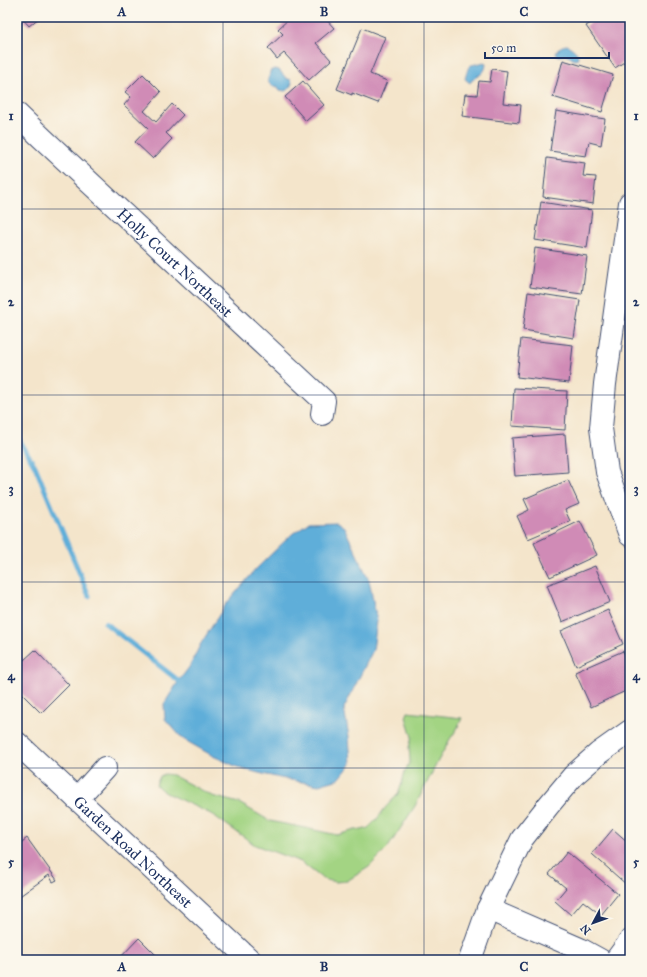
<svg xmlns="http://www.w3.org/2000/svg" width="647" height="977" font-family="'IM FELL Great Primer',serif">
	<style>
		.green { fill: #a3d483; stroke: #5f8270 }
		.water { fill: #5faed9; stroke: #3d6e9c }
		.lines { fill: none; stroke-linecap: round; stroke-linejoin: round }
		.stream { stroke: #5faed9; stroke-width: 5 }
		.building { fill: #d08bb6 }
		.minor-casing { stroke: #3c4a6e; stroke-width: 24 }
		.minor { stroke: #fff; stroke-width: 22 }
		.grid { fill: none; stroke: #1b2f5e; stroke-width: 1; stroke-opacity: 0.55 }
		.labels { text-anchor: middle; stroke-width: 3.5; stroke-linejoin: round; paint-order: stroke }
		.street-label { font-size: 16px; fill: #1b2f5e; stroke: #fbf7ec }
		.neatline { fill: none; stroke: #1b2f5e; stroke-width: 1.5 }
		.grid-label { font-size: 13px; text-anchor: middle; font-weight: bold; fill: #1b2f5e }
	</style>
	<rect width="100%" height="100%" fill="#fbf7ec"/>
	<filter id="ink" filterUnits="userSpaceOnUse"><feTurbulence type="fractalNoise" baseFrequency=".025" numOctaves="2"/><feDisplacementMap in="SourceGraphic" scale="8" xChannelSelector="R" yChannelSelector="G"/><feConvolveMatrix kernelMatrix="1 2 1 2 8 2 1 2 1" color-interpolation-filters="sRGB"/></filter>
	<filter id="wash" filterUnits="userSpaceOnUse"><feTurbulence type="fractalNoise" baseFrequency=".012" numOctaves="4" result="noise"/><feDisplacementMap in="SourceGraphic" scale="16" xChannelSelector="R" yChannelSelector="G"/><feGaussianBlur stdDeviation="0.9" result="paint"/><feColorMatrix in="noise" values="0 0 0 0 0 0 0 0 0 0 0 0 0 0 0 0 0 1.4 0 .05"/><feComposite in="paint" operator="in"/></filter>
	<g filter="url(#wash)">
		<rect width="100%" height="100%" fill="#f4e5cb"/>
		<path class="green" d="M408,712L462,718L457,729L450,739L438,761L415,806L387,849L369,867L347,881L335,882L323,879L301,862L255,845L213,815L166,793L159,788L156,785L160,776L165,774L172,775L212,796L239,803L270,821L305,828L337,835L355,830H362L368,828L377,819L385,808L398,794L402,783L405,771L410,761L409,747L412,737L406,717Z"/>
		<g class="water">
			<path d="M567,45C572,48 579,52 578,59L574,60L567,55L558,56L556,53C559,48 560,46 567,45Z"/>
			<path d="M484,62L486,64C485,77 475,74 470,83L465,79C470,61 468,67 484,62Z"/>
			<path d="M274,69L279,70L286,78L291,80L292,83L289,89L285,91L280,90L277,86L274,87C263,80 270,80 270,71Z"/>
			<path d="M337,522L344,527L369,580L377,621L373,650L344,708L349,737L351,764L339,779L319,785L280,778L242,769L213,756L183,739L165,719L164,704L178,682L190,666L200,645L226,604L257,568L292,534L308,523Z"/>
		</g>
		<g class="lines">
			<g class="stream">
				<path d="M17,436L35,466L89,596"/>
				<path d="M105,623L179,681"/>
			</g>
		</g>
		<g id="blocks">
			<g class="building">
				<path d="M21,17H40L29,26Z"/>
				<path d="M291,17H324L334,28L316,43L331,60L309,80L284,53L277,59L268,48L283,34L278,29Z"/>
				<path d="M600,17H626L630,23V58L615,68L586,26Z"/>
				<path d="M362,28L385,37L370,74L387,81L378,103L352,93V95L337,89Z"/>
				<path d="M563,60L613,75L602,112L553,97Z"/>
				<path d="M492,69L507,71L503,103L521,105L519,123L462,116L465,94L477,95L479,81L490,82Z"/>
				<path d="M143,74L161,92L144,111L156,122L172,104L183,115L166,133L172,139L153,159L135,142L148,128L124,105L131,97L125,92Z"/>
				<path d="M303,81L324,105L306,121L285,97Z"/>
				<path d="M556,111L605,119L601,145L589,142L586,156L550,151Z"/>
				<path d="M547,158L585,163L583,176L596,177L593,204L543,197Z"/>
				<path d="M541,202L592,210L587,248L535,240Z"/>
				<path d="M535,248L587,256L582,294L530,287Z"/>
				<path d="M528,292L580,300L574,338L523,330Z"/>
				<path d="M521,339L573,345L569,383L517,377Z"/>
				<path d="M514,388L567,391L565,430L512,426Z"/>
				<path d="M565,434L568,472L515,476L512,438Z"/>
				<path d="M568,480L579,504L565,510L570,521L528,539L517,516L529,510L524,499Z"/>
				<path d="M580,521L597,555L550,577L534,543Z"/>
				<path d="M595,566L610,602L562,622L547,585Z"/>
				<path d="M608,610L623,644L576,666L561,631Z"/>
				<path d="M35,650L69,685L41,713L17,689V652L24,660Z"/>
				<path d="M623,651L630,666V689L591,707L575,672Z"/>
				<path d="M613,829L630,844V884L628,886L592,854Z"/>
				<path d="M27,838L57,880L53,882L49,875L17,898V846Z"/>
				<path d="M567,852L618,894L601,915L583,901L571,915L555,901L566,888L549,874Z"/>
				<path d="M139,938L161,960H118Z"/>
			</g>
		</g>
	</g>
	<g filter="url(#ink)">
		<use href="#blocks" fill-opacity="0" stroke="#3c4a6e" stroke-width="1"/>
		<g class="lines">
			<defs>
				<g id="minor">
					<path id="s1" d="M17,114L42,138L324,401L322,414"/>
					<path d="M630,203L605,384L601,428L607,472L630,535"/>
					<path id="s2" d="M17,743L250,960"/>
					<path d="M77,799L105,768"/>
					<path d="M488,909L580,949L600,960"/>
					<path d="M470,960L488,909L522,839L548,806L574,775L599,753L630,731"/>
					<path d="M616,960L630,941"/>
				</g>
			</defs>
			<use href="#minor" class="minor-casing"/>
			<use href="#minor" class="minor"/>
		</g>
	</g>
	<path class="grid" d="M223,17V960M424,17V960M17,209H630M17,395H630M17,582H630M17,768H630"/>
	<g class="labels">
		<g class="street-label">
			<text dy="6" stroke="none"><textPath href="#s1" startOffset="217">Holly Court Northeast</textPath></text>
			<text dy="6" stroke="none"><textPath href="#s2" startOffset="159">Garden Road Northeast</textPath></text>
		</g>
	</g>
	<rect width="647" height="977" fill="none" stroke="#fbf7ec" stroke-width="44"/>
	<g transform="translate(593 923) rotate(229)" stroke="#fbf7ec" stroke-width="3" paint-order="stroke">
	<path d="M0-3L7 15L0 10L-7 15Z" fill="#1b2f5e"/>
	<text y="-6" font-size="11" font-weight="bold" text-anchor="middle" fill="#1b2f5e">N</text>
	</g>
	<path d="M485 52v6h124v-6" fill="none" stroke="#1b2f5e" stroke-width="2"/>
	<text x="491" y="52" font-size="12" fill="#1b2f5e" stroke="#fbf7ec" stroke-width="3" paint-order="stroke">50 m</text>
	<rect x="22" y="22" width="603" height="933" class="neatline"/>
	<g class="grid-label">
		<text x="122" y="16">A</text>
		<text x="324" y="16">B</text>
		<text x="524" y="16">C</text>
		<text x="11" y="120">1</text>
		<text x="636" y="120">1</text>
		<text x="11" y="306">2</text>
		<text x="636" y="306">2</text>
		<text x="11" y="493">3</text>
		<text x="636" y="493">3</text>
		<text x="11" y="680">4</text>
		<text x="636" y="680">4</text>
		<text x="11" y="866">5</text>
		<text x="636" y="866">5</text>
		<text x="122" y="971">A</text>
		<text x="324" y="971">B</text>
		<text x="524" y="971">C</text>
	</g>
</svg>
